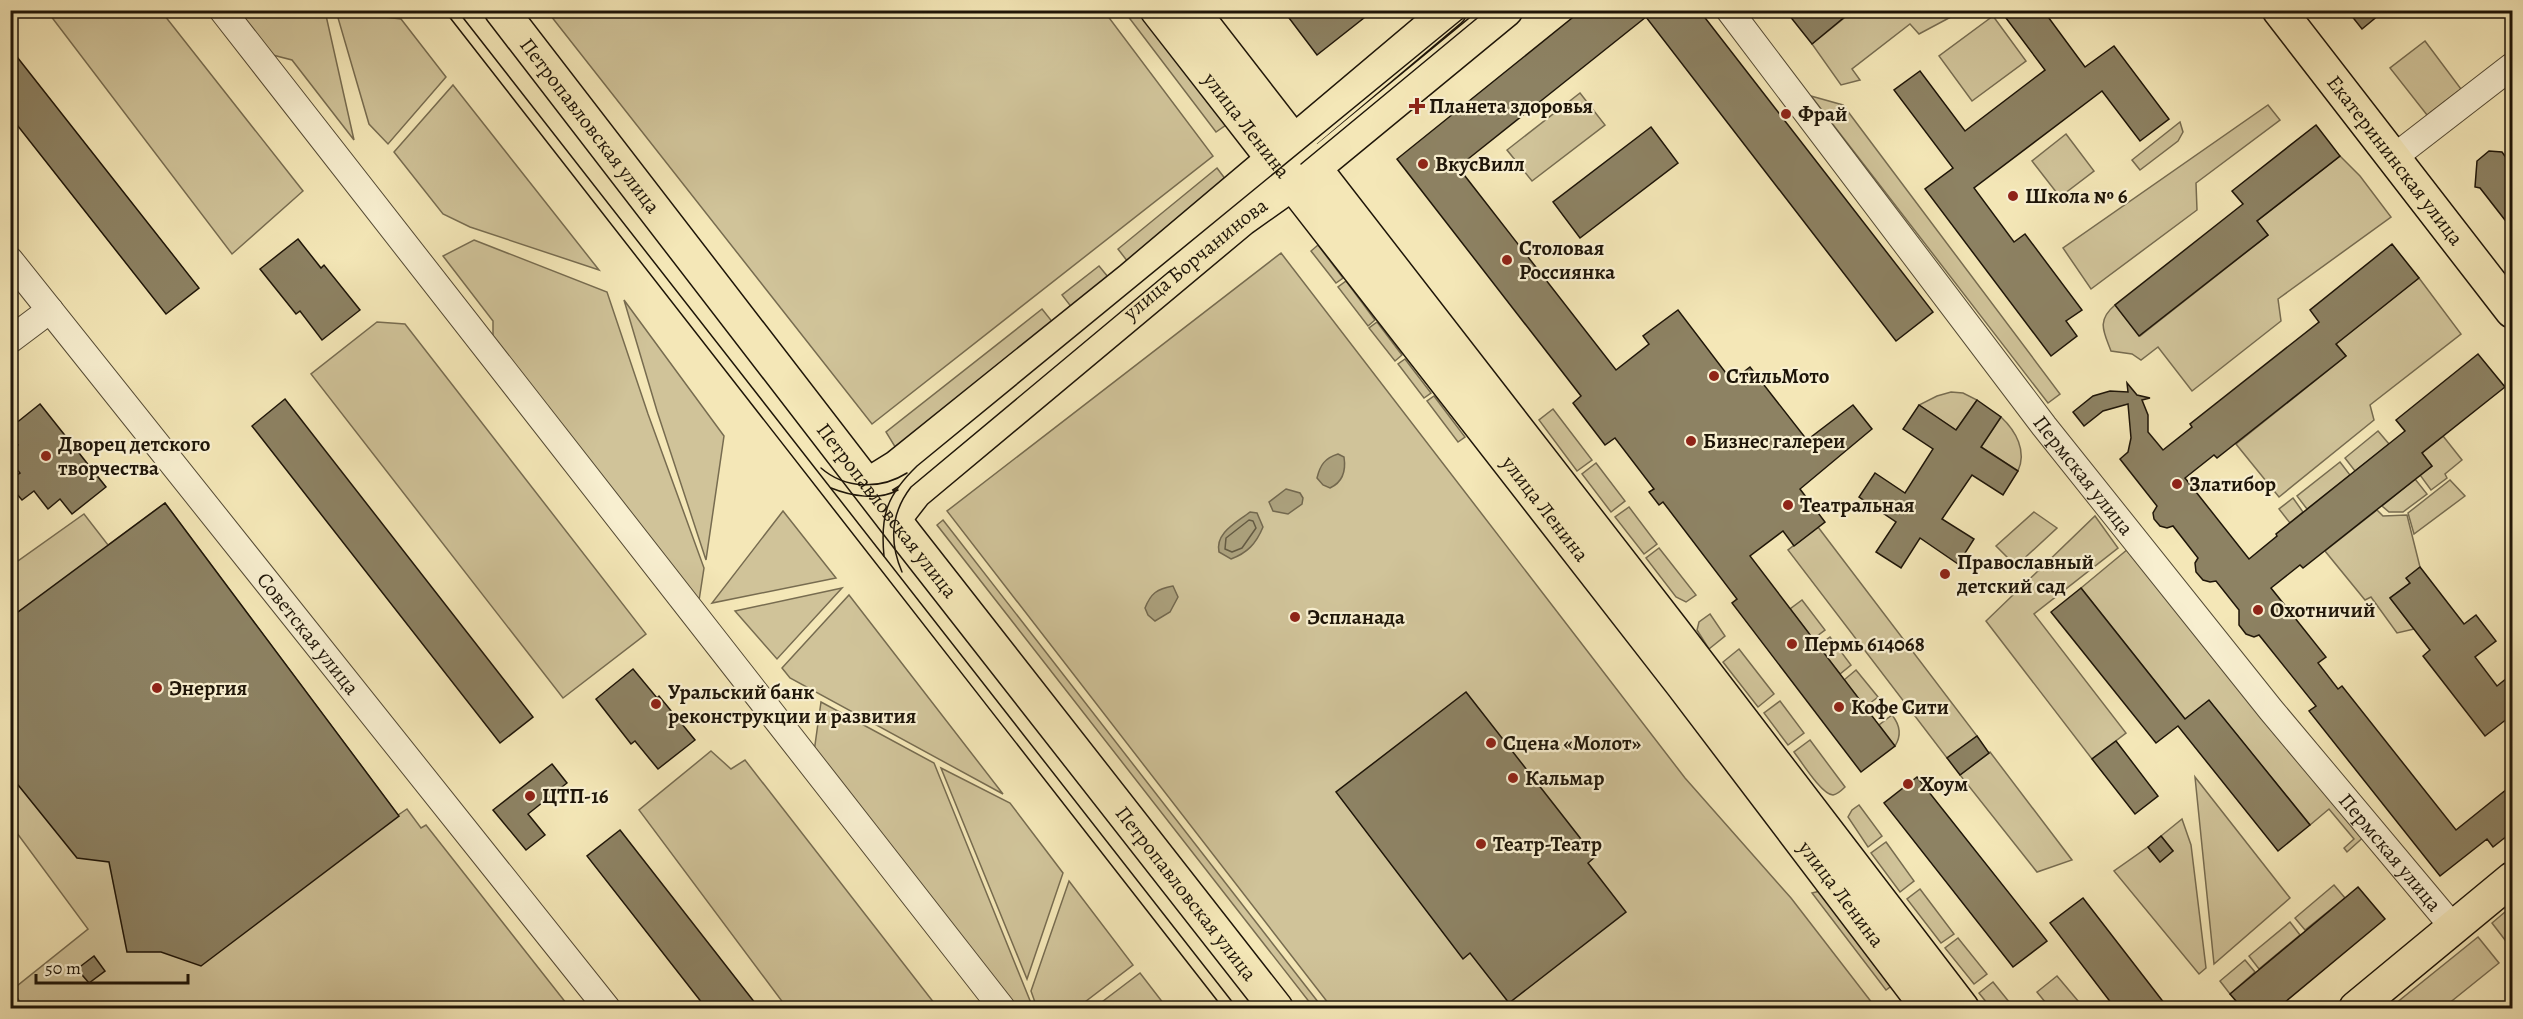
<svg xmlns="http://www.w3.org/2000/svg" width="2523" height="1019" font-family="Alegreya,serif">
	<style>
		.green { fill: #d0c399; stroke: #776c50; stroke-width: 1.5 }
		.water { fill: #aba07c; stroke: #73684e; stroke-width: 1.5 }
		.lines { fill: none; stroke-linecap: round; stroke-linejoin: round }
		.shore { stroke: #645a42; stroke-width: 1.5 }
		.building { fill: #8d8263; stroke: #1e1508; stroke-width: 1.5 }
		.minor-casing { stroke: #544a34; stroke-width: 28 }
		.major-casing { stroke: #1e1508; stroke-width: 36 }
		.minor { stroke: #f8efd0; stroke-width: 26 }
		.major { stroke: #f4e7b7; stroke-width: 33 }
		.tram { stroke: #1e1508; stroke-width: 1.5 }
		.poi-dot { fill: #8f2418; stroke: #f8efd0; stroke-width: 2 }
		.labels { text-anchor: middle; stroke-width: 4.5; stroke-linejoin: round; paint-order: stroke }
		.poi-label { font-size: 21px; font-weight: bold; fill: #1e1508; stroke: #f8efd0; text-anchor: start }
		.street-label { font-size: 21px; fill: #1e1508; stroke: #f8efd0 }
	</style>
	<rect width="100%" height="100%" fill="#f4e7b7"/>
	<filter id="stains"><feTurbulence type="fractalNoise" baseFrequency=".00333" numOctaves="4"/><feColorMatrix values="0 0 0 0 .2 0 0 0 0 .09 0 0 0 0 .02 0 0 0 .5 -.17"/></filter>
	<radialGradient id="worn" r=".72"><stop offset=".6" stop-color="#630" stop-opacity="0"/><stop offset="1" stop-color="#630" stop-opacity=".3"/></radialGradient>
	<g class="green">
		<path d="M47,11H161L303,191L232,254Z"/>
		<path d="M231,11H325L354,140L292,60L265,53Z"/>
		<path d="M336,11L401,19L446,77L388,144L369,124Z"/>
		<path d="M547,11H1104L1213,156L872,424Z"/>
		<path d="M1124,11H1138L1226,125L1216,132Z"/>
		<path d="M1853,11H1962L1919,34L1910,24L1852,69L1860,80L1841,85L1812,44Z"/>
		<path d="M1993,16L2026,61L1972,101L1939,56Z"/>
		<path d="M2425,41L2461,89L2427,115L2390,68Z"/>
		<path d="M453,85L599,270L470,227L443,214L394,152Z"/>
		<path d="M1580,93L1605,125L1532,181L1507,150Z"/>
		<path d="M1811,96L1843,105L2060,394L2048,403Z"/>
		<path d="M2268,105L2280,120L2196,183L2197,210L2091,289L2063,248Z"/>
		<path d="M2180,122L2183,132L2178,141L2140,170L2132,160Z"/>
		<path d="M2066,134L2094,171L2060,197L2032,161Z"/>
		<path d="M2340,156L2360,176L2391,217L2278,299L2281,321L2192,391L2158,347L2141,360L2132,354L2111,351C2104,332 2096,321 2115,305L2140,336L2268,235L2257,221Z"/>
		<path d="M1217,168L1229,184L1131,266L1118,249Z"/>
		<path d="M474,240L607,292L648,414L704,568L698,607L493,346V321L443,256Z"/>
		<path d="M1318,245L1343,278L1336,283L1311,251Z"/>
		<path d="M1281,253L1685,778L1791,898L1876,1008H1332L947,511Z"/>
		<path d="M1099,266L1113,283L1076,313L1062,295Z"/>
		<path d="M2419,278L2461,334L2370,405L2374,420L2279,497L2236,444L2346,356L2336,344Z"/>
		<path d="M1346,281L1375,320L1368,326L1338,287Z"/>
		<path d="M624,300L724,436L706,560L657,411Z"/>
		<path d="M1042,309L1058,329L897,450L886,432Z"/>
		<path d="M377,322L405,324L646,634L563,698L311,374Z"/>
		<path d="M1377,322L1402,355L1395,361L1369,328Z"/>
		<path d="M1405,359L1431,393L1424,398L1398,364Z"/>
		<path d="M1951,392L1963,393L1977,400L1956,430L1919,405L1937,396Z"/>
		<path d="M1434,396L1465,437L1458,442L1427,401Z"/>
		<path d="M1553,409L1592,460L1577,471L1539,420Z"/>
		<path d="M2001,417C2016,431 2027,451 2018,471L1981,447Z"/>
		<path d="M2378,431L2389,444L2355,471L2345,458Z"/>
		<path d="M2443,436L2462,460L2445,474L2447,478L2431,490L2420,475L2432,466L2422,453Z"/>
		<path d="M2340,462L2350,475L2307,509L2297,496Z"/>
		<path d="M1596,463L1625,501L1611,512L1582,474Z"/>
		<path d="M2415,479L2427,494L2403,512H2389L2382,506Z"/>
		<path d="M2450,480L2465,496L2414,534L2408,513Z"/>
		<path d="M2293,498L2303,512L2290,523L2279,509Z"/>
		<path d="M165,503L398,815L407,809L421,828L426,825L570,1008H94L92,1007L89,1008H24L12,990L88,929L11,825V566L84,514L108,545Z"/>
		<path d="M1629,507L1657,544L1644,554L1615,517Z"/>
		<path d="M2377,510L2383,516L2407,515L2420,567L2407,578L2410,583L2390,598L2414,629L2397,633L2371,597L2365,600L2325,551Z"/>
		<path d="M783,511L836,578L712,603Z"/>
		<path d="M2034,512L2057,528L2016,566L1996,546Z"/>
		<path d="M2095,516L2118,548L2034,614L2126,733L2092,759L1986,621Z"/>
		<path d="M943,520L1322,1007L1314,1008L937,525Z"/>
		<path d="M1818,527L1977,736L1947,758L1788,550Z"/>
		<path d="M2134,544L2367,834L2347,852L2344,848L2354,839L2329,809L2310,825L2209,701L2185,719L2081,588Z"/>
		<path d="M1659,548L1696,595L1686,602L1676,597L1646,558Z"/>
		<path d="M842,588L777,659L735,611Z"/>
		<path d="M849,595L1003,794L790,678L782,668Z"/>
		<path d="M1802,600L1825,630L1813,639L1790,609Z"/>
		<path d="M1710,614L1725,636L1709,649L1697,630L1699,622Z"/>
		<path d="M1830,637L1851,665L1840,674L1818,646Z"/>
		<path d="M1739,649L1774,694L1758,707L1723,662Z"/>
		<path d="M1856,670L1878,697L1865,707L1844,680Z"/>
		<path d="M1780,701L1804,733L1788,745L1764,713Z"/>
		<path d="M821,702L934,763L1033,1008H1012L814,752Z"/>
		<path d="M1892,715C1900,725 1902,735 1895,746L1879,725Z"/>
		<path d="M1810,740L1845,787C1842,790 1838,794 1833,795C1822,795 1801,761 1794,752Z"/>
		<path d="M711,751L731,769L745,760L938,1008H787L639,810Z"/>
		<path d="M1990,752L2072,860L2037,872L1960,775Z"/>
		<path d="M941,768L1010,803L1063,873L1027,979Z"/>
		<path d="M2195,777L2290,898L2214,964Z"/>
		<path d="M1859,805L1882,836L1868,847L1848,817L1852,810Z"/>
		<path d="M2182,819L2191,845L2206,968L2199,974L2114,871L2148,847L2160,862L2173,851L2161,836Z"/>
		<path d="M1886,842L1914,881L1900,892L1871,853Z"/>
		<path d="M1069,881L1133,965L1077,1008H1037L1031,991Z"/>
		<path d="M2334,885L2345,898L2305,930L2295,918Z"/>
		<path d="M1920,889L1954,934L1941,943L1907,899Z"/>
		<path d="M1820,891L1894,984L1886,990L1812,893Z"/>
		<path d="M2512,906V949L2492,923Z"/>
		<path d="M2290,922L2300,935L2259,969L2249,956Z"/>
		<path d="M2478,937L2499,963L2443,1008H2390Z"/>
		<path d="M1958,938L1987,974L1974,984L1945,948Z"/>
		<path d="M2245,960L2255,972L2230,994L2220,981Z"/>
		<path d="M1140,973L1167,1008H1094Z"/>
		<path d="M2057,976L2084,1008H2050L2037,992Z"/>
		<path d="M1993,982L2014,1008H1991L1979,993Z"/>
	</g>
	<g class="water">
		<path d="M1338,454L1344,457C1346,470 1343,482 1330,488L1323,485L1317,478C1320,465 1325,458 1338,454Z"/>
		<path d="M1286,489L1300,493L1303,498L1302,504L1288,514L1273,511L1269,502Z"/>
		<path d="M1250,512L1257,513L1263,527C1256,544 1247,553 1231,559L1219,552C1215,533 1236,523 1250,512Z"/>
		<path d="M1173,586L1178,597L1170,612L1155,621L1148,615L1145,608C1151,593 1157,589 1173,586Z"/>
	</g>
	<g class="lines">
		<path class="shore" d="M1249,520L1253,521L1256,528L1242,548L1232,552L1225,549L1226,538Z"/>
	</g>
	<g class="building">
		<path d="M1283,10H1374L1317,55Z"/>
		<path d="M1582,10H1699L1933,312L1896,341L1646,17L1458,167L1616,370L1649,344L1643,336L1678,310L1732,381L1750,367L1807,440L1853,405L1872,429L1800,489L1825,522L1794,546L1783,531L1750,556L1895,746L1861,772L1732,603L1737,599L1663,502L1659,505L1649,492L1654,489L1615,438L1605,445L1573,403L1581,396L1397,159Z"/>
		<path d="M1785,10H1853L1812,44Z"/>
		<path d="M2000,10H2043L2085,67L2114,46L2169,119L2140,141L2102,91L1974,188L2014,242L2025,234L2082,310L2066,321L2077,336L2051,356L1925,189L1953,168L1894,90L1920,71L1965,131L2045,70Z"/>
		<path d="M2347,10H2385L2362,29Z"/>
		<path d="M10,48L199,288L166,314L10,116Z"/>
		<path d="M2316,125L2340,156L2257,221L2268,235L2139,336L2115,305L2243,204L2232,191Z"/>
		<path d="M1651,127L1678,163L1580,238L1553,202Z"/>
		<path d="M2489,151L2502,152L2512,166V229L2480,188L2475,187L2477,161Z"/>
		<path d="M298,239L321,268L324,265L360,310L322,340L300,311L296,314L260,269Z"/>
		<path d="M2392,244L2419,278L2336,344L2346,356L2217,458L2214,455L2185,478L2249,559L2277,536L2276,534L2405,431L2396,420L2478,354L2505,387L2422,453L2432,466L2303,568L2300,565L2271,588L2326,657L2318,663L2338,689L2342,686L2456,830L2512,785V832L2493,847L2487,839L2440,876L2309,711L2316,706L2259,635L2254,637L2246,634L2239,625V610L2216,581L2210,582L2203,580L2196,572L2195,563L2198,558L2173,526L2167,528L2160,526L2154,519L2153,513L2157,506L2120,459L2128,452L2131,438L2128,404L2103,411L2084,426L2073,412L2093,396L2110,391L2128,392L2127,383L2137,395L2150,398L2142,400L2148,415V432L2163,450L2192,427L2190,424L2319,322L2310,310Z"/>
		<path d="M285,399L533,717L500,743L252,426Z"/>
		<path d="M1977,400L2001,417L1981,447L2018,471L2003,495L1972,475L1942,519L1974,539L1958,564L1920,538L1901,568L1876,552L1896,522L1859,497L1875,473L1905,493L1933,449L1903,429L1919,405L1956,430Z"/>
		<path d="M40,404L106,487L72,514L60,499L48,509L34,491L22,500L10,486V480L20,473L10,461V451L18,445L10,436V428Z"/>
		<path d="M165,503L399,816L201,966L161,952H127L109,862L77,858L10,775V618Z"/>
		<path d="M2420,567L2464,624L2476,615L2496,641L2475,657L2497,686L2512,674V715L2485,736L2423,656L2430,650L2390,598L2410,583L2406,578Z"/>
		<path d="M2081,588L2185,719L2209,700L2310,825L2278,851L2178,726L2156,743L2051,612Z"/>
		<path d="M633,669L657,698L659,696L695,740L658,769L635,741L631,744L596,699Z"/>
		<path d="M1466,692L1595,857L1588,863L1626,912L1509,1003L1470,953L1463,959L1336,792Z"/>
		<path d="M1977,736L1989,753L1960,775L1947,758Z"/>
		<path d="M2116,741L2158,796L2135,814L2092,759Z"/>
		<path d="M552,764L567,783L528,814L545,835L526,850L493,810Z"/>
		<path d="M1917,777L2047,941L2013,967L1884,803Z"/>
		<path d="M620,830L759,1008H706L587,856Z"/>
		<path d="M2161,836L2173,851L2160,862L2148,847Z"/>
		<path d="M2358,887L2385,919L2278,1008H2242L2230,994Z"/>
		<path d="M2083,898L2168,1008H2115L2050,923Z"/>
		<path d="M94,956L105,971L89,983L77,969Z"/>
	</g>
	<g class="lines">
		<defs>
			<g id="minor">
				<path d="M222,10L1002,1008"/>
				<path id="s1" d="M1729,10L2044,426L2271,710L2453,927"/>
				<path d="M2393,158L2512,66"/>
				<path id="s2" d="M10,260L607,1008"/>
				<path d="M10,340L50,310"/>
			</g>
			<g id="major">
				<path id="s3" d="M501,10L908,538L1276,1008"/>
				<path id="s4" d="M1157,10L1682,684L1928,1008"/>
				<path d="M1192,10L1672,629L1962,1008"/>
				<path id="s5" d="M2279,10L2512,311"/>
				<path d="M868,485L897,467L1131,279L1450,10"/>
				<path id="s6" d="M894,519L915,492L1242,219L1314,168L1506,10"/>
				<path d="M2356,1008L2512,879"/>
			</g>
		</defs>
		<use href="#minor" class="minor-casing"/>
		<use href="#major" class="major-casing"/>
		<use href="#minor" class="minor"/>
		<use href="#major" class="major"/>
		<g class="tram">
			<path d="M444,10L1223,1008"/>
			<path d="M457,10L1237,1008"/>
			<path d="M1301,164L1487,10"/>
			<path d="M821,468C845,489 880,490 907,473"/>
			<path d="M831,488C851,496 878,501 898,490"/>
			<path d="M884,556C880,515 887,495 917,466L1473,10"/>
			<path d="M902,572C889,542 891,513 911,487L1171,270"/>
		</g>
	</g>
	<g class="poi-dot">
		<path d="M1414 97h6v6h6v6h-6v6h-6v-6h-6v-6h6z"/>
		<circle cx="1786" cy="114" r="6"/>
		<circle cx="1423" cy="164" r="6"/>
		<circle cx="2013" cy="196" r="6"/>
		<circle cx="1507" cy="260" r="6"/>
		<circle cx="1714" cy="376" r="6"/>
		<circle cx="1691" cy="441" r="6"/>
		<circle cx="46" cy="456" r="6"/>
		<circle cx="2177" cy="484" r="6"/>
		<circle cx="1788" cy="505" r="6"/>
		<circle cx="1945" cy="574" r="6"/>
		<circle cx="2258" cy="610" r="6"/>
		<circle cx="1295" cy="617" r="6"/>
		<circle cx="1792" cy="644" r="6"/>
		<circle cx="157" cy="688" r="6"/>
		<circle cx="656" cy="704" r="6"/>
		<circle cx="1839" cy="707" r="6"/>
		<circle cx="1491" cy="743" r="6"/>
		<circle cx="1513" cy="778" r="6"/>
		<circle cx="1908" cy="784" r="6"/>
		<circle cx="530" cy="796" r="6"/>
		<circle cx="1481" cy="844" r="6"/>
	</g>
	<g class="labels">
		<g class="poi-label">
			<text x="1429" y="113">Планета здоровья</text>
			<text x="1798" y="121">Фрай</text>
			<text x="1435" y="171">ВкусВилл</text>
			<text x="2025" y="203">Школа № 6</text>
			<text x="1519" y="255">Столовая<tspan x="1519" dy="24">Россиянка</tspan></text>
			<text x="1726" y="383">СтильМото</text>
			<text x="1703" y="448">Бизнес галереи</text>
			<text x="58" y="451">Дворец детского<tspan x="58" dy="24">творчества</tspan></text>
			<text x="2189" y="491">Златибор</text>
			<text x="1800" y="512">Театральная</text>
			<text x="1957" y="569">Православный<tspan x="1957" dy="24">детский сад</tspan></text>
			<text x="2270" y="617">Охотничий</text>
			<text x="1307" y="624">Эспланада</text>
			<text x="1804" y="651">Пермь 614068</text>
			<text x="169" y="695">Энергия</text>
			<text x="668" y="699">Уральский банк<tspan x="668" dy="24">реконструкции и развития</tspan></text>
			<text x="1851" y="714">Кофе Сити</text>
			<text x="1503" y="750">Сцена «Молот»</text>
			<text x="1525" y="785">Кальмар</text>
			<text x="1920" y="791">Хоум</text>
			<text x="542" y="803">ЦТП-16</text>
			<text x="1493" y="851">Театр-Театр</text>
		</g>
		<g class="street-label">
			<text dy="7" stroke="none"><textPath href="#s4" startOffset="146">улица Ленина</textPath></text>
			<text dy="7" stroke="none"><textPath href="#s3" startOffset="146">Петропавловская улица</textPath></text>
			<text dy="7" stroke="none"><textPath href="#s5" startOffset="190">Екатерининская улица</textPath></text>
			<text dy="7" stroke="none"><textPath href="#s6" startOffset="399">улица Борчанинова</textPath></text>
			<text dy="7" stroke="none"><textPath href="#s1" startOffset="585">Пермская улица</textPath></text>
			<text dy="7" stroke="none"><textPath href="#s4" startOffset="632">улица Ленина</textPath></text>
			<text dy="7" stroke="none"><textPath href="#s3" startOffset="632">Петропавловская улица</textPath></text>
			<text dy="7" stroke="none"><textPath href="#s2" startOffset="478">Советская улица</textPath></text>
			<text dy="7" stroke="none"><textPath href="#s1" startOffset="1071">Пермская улица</textPath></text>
			<text dy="7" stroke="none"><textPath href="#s4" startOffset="1118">улица Ленина</textPath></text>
			<text dy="7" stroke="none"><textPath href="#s3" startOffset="1118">Петропавловская улица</textPath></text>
		</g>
	</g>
	<rect width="2523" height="1019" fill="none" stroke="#f4e7b7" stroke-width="36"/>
	<rect x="12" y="12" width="2499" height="995" fill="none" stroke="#1e1508" stroke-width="3"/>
	<rect x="18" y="18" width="2487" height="983" fill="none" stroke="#1e1508" stroke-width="1.5"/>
	<path d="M36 974v9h152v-9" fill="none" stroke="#1e1508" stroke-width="3"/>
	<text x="45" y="974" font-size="18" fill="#1e1508" stroke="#f8efd0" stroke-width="4.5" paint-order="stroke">50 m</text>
	<rect width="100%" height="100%" filter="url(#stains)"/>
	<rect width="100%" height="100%" fill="url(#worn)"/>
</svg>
